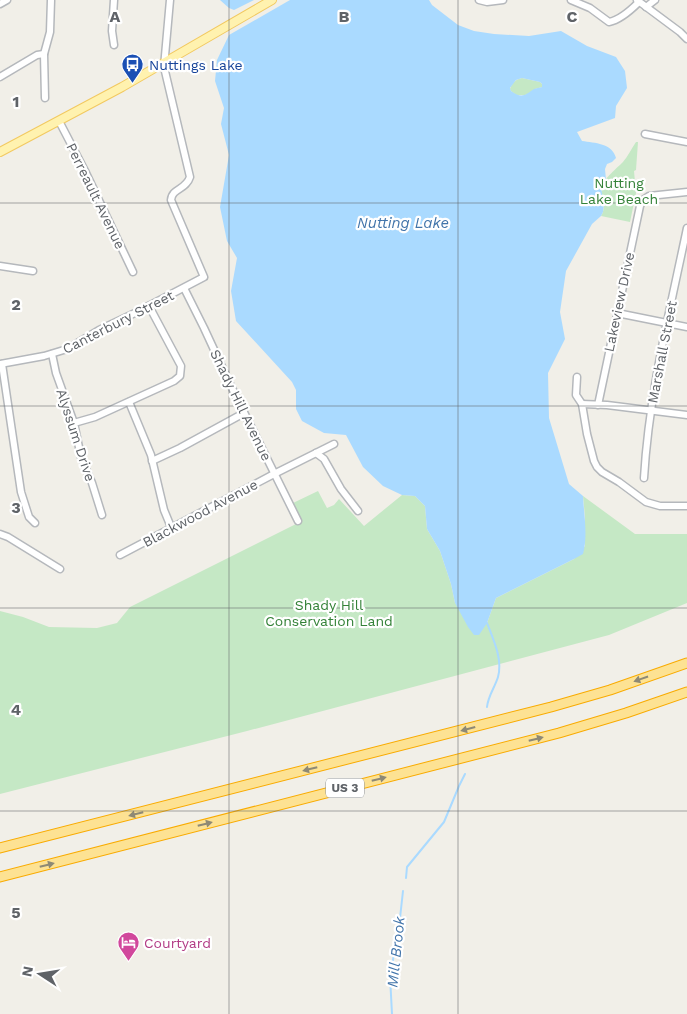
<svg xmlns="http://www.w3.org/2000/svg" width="687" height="1014" font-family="'Work Sans',sans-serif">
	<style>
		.green { fill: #c5e8c5 }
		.water { fill: #aadaff; fill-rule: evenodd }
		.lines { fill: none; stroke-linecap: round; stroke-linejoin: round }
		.stream { stroke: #aadaff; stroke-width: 2 }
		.minor-casing { stroke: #b5b8bc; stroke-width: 9 }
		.major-casing { stroke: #f2c960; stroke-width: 10 }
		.highway-casing { stroke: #f9ab00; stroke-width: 11 }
		.minor { stroke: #fff; stroke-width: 6 }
		.major { stroke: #fff2af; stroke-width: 8 }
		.highway { stroke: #fde293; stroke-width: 9 }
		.oneway { fill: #8e8975 }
		.grid { fill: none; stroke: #5f6368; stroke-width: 1; stroke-opacity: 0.55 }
		.labels { text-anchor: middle; stroke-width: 4.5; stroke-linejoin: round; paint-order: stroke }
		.shield { fill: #fff; stroke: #8f9295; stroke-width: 1 }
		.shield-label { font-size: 12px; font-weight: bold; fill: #5f6368 }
		.transit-label { font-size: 14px; fill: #164399; stroke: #fff; text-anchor: start }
		.park-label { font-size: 14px; fill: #348238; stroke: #fff }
		.street-label { font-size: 14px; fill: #5f6368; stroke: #fff }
		.hotel-label { font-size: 14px; fill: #b23c85; stroke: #fff; text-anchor: start }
		.water-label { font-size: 15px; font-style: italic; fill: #4174aa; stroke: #fff }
		.grid-label { font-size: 16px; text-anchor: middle; font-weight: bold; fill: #5f6368; stroke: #fff; stroke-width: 4.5; stroke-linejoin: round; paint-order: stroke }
	</style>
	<rect width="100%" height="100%" fill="#f1efe8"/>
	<g class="green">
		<path d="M522,78L540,82L542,84V87L535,89L528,94L525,95H516L511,91L510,89C513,82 515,80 522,78Z"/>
		<path d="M636,142H638L636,170L634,171L636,193L630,222L601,216C608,206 599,196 602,185C604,179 618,167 623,162C628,156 632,148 636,142Z"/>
		<path d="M318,491L327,508L334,505L339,499L364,526L402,495L415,496L425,506L427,529L440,551L451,584L455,603L487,623L496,598L574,559L585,546V517L583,496L635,534H687V603L609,635L247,731L0,794V611L23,617L49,627L97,628L117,623L130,607L302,521L293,503Z"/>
	</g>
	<g class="water">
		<path d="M220,0H254L234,10L229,8Z"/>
		<path d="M290,0H429L432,5L458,25L474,31L494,34L529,36L561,31L587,46L616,57L625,71L627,88L616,106L615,118L577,132L582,141C595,143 612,143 616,158L612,162L607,164L605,169L606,180L603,182L601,188L604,204L603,212L601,216L592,224L566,271L560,312L565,339L548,373L549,418L569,484L583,496C584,515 588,536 583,554L574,559L496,598L487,623L479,635H474L468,627L455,603L451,584L440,551L427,529L425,506L415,496L402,495L383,486L363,467L346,435L324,433L302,421L296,409V390L292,382L236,321L231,291L237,258L227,241L220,207L229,155L221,124L224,108L215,81L217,60L229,35ZM522,78L540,82L542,84V87C539,88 536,88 534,89C525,95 522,99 511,91L510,88L516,80Z"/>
	</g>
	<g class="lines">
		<g class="stream">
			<path d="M487,623C493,639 503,659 498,677C495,687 488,696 487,707"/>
			<path d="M406,878L407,867L444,822L459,786L465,774"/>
			<path d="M392,1014L390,976L399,927L403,891"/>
		</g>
		<defs>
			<g id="minor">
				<path d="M114,0L112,31L114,45"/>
				<path d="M479,0L487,2L503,0"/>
				<path d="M571,0L590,8L609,22C620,20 631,10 639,2"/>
				<path d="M637,0L680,32L687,39"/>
				<path d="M0,4L7,0"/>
				<path d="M646,7L655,0"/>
				<path d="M0,77L37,55L44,54"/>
				<path d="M45,98L44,54L50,32L51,0"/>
				<path d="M59,121L85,171L133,272"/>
				<path d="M645,134L687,142"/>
				<path d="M0,266L33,271"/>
				<path d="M184,288L204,328L229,382L298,521"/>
				<path d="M617,313L687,327"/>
				<path d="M52,354L56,373L74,423L81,457L92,483L102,515"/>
				<path d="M0,364L44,356L67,349L99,330L137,312L204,277L171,200C172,188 186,190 190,177L164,67L170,0"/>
				<path d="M2,364L21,492L29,517L35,523"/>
				<path d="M577,377L576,395L582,404L587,434L594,461L597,467L602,472L619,482L646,502L660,506H687"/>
				<path d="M129,402L151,455L164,510L171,527"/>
				<path d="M582,404L607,405L687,415"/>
				<path d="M598,405L640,206L643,200L649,196L687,192"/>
				<path d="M74,423L95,417L174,381L180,376L181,366L149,306"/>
				<path d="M316,453L324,459L341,489L358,511"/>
				<path d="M152,461L180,448L244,413"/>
				<path d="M644,478C649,393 670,310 687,228"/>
				<path d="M0,534L8,537L60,569"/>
				<path d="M120,555L274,474L334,444"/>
			</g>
			<path id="major" d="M0,152L122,87L272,0"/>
			<g id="highway">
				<path d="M0,848L551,707L610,690L687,663"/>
				<path d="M0,877L559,733L626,713L687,692"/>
			</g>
		</defs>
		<use href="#minor" class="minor-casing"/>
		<use href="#major" class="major-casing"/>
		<use href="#highway" class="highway-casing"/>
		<use href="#minor" class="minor"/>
		<use href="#major" class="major"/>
		<use href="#highway" class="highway"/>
	</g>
	<defs><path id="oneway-solid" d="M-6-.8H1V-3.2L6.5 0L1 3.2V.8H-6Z" transform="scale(1.25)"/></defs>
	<g class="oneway">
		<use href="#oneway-solid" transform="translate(641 679) rotate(161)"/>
		<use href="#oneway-solid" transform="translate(468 729) rotate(165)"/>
		<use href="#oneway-solid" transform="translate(536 739) rotate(-14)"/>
		<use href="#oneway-solid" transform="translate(310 769) rotate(166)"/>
		<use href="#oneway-solid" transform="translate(379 779) rotate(-14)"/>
		<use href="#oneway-solid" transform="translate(136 814) rotate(166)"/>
		<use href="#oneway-solid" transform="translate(205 824) rotate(-14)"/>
		<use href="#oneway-solid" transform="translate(47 865) rotate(-14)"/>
	</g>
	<path class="grid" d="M229,0V1014M458,0V1014M0,203H687M0,406H687M0,608H687M0,811H687"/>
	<defs>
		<symbol id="bus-pin" viewBox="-11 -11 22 30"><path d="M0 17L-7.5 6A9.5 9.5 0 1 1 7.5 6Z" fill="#1a4fb4" stroke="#fff"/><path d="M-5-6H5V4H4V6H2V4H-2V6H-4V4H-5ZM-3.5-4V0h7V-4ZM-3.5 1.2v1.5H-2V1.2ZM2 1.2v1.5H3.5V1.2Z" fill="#fff"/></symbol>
		<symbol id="hotel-pin" viewBox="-11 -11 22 30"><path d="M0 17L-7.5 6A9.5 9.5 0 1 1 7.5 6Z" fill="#d1479c" stroke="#fff"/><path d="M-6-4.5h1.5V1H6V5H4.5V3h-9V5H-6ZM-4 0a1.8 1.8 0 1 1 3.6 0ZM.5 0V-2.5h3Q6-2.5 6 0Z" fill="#fff"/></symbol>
	</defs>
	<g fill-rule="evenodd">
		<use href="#bus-pin" x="120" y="52" width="25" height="34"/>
		<use href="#hotel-pin" x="116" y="930" width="25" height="34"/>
	</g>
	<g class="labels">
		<rect class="shield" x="326" y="778.5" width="38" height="19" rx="4"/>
		<g class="shield-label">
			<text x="345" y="792">US 3</text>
		</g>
		<g class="transit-label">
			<text x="149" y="70">Nuttings Lake</text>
		</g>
		<g class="park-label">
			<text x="619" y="188">Nutting<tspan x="619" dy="16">Lake Beach</tspan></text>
			<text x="329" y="610">Shady Hill<tspan x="329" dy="16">Conservation Land</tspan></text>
		</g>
		<g class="street-label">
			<text transform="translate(96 196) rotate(64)" y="5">Perreault Avenue</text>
			<text transform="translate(619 302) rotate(-78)" y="5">Lakeview Drive</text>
			<text transform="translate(118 322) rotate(-27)" y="5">Canterbury Street</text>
			<text transform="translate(662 352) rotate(-79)" y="5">Marshall Street</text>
			<text transform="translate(241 405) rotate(64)" y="5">Shady Hill Avenue</text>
			<text transform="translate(76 435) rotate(72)" y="5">Alyssum Drive</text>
			<text transform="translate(200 513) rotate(-28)" y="5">Blackwood Avenue</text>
		</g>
		<g class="hotel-label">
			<text x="144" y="948">Courtyard</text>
		</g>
		<g class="water-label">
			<text x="403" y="228">Nutting Lake</text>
			<text transform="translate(396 952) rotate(-84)" y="5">Mill Brook</text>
		</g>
	</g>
	<g class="grid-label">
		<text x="115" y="22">A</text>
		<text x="344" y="22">B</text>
		<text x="572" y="22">C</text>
		<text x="16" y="107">1</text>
		<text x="16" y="310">2</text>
		<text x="16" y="513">3</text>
		<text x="16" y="715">4</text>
		<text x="16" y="918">5</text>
	</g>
	<g transform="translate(40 974) rotate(282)" stroke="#ffffff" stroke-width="4" paint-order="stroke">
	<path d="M0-4L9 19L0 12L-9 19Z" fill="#5f6368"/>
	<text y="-8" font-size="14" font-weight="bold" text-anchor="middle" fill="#5f6368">N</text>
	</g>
</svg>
